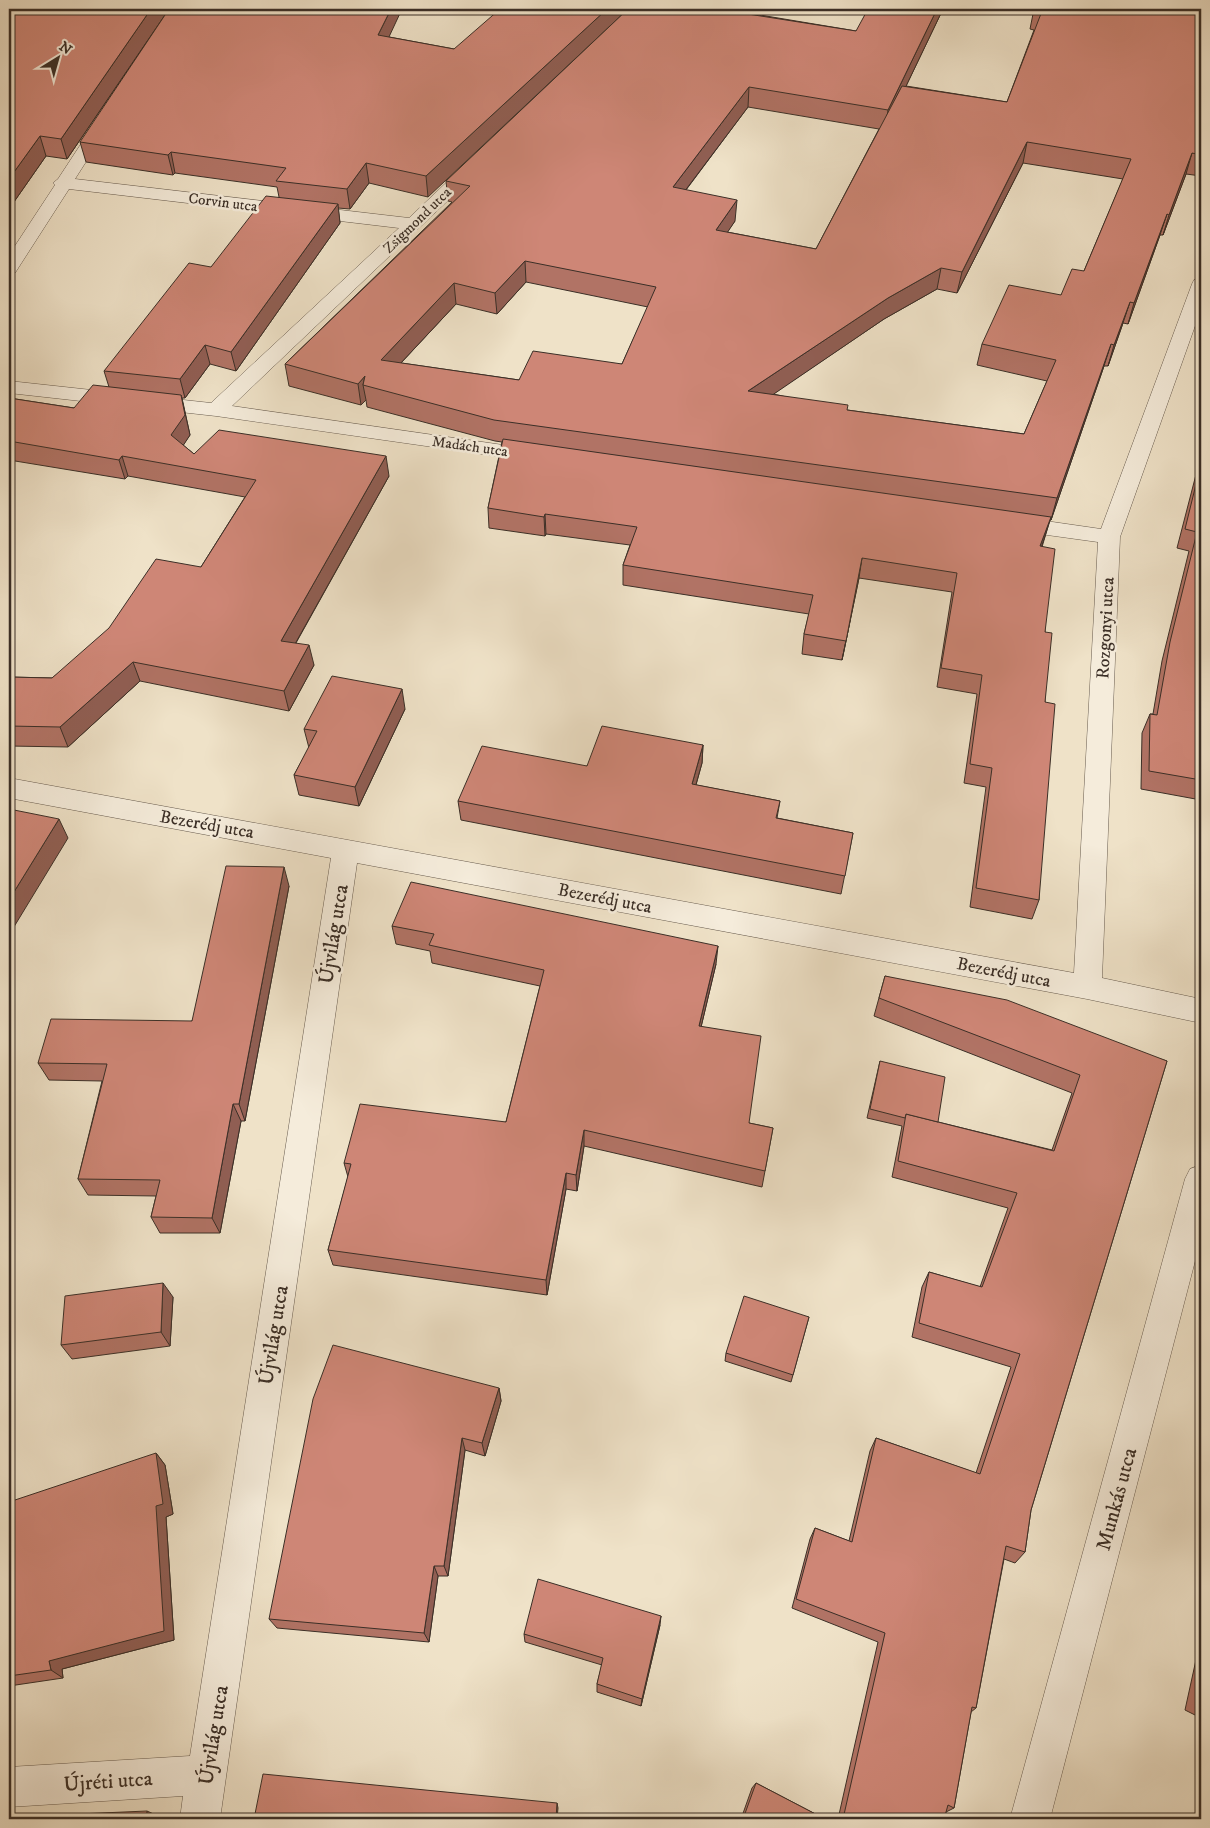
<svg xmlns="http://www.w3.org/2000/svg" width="1210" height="1828" font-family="'IM FELL DW Pica',serif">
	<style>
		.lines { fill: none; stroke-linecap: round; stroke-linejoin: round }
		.street-casing { stroke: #685c4f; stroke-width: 1 }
		.street { fill: #f5ecdb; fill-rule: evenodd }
		.wall { fill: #b17365; stroke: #3b2f27; fill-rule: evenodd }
		.shaded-wall { fill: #905e53; stroke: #3b2f27 }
		.building { fill: #ce8676; stroke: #3b2f27; fill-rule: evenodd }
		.labels { text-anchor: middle; stroke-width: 5; stroke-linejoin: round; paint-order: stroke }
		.far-street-label { font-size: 15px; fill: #3b2f27; stroke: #f5ecdb }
		.street-label { font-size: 18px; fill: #3b2f27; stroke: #f5ecdb }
		.near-street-label { font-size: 21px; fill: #3b2f27; stroke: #f5ecdb }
	</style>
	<rect width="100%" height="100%" fill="#efe2c8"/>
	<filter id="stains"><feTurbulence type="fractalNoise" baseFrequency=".004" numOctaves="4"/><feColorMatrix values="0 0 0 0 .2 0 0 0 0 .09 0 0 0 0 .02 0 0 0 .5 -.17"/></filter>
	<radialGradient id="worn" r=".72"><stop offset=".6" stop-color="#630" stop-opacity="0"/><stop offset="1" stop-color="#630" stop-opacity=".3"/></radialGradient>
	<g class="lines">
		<defs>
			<g id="street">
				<path d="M104,116L110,118L112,121L75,179L409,218L469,161H481L483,165L481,169L232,406L538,450L545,452L548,456L545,460L538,462L216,416L9,393V381L211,403L399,228L69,189L15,273L9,274V255L55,185L53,183L58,179L98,118Z"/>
				<path d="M1201,279V309L1120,537L1102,978L1201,999V1023L1087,999L357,863L220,1819H180L183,1796L9,1807V1767L190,1756L331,858L9,798V778L1074,973L1098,542L1011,530L1003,528L1000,523L1003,518L1011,516L1101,529L1192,284L1194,280Z"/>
				<path d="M1201,1165V1238L1050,1819H1010L1185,1179L1190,1169Z"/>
			</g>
		</defs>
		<use href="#street" class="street-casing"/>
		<use href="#street" class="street"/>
	</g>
	<g class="wall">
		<path d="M169,9L67,159L46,156L9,209V11Z"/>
		<path d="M628,9H765L760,15L856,31L943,9L906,86L1007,102L1034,30L1030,29L1034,9H1201V176L1186,174L1163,235H1160L1128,324L1123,323L1108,366H1104L1051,520H1050L1042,547L1045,632V702L1039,900L1032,919L970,907L986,787L964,783L977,694L937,687L952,592L859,578L842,660L802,654L804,634L809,614L623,585V565L630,545L546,534L545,536L489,528L488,508L502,442L495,441L367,407L366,400L361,405L289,386L285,364L452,202L448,201L446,181ZM748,107L879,129L816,249L727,232L735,221L686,190ZM1023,163L1123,179L1084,271L1061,295L982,344L977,365L1047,381L1024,434L847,410L773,394L884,319L937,289L957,293ZM526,282L648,307L622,364L519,380L401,363L456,304L497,314Z"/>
		<path d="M389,37L454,49L428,197L369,183L350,209L338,208L340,223L236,371L210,364L185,398H182L190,435L183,445L194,454L389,476L296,643L314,665L289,711L140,681L68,747L9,746V677L52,678L201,567L245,497L128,476L125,479L9,460V398L74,408L109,387L104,371L211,267L279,197L277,187L175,173L173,175L86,162L80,142Z"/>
		<path d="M1201,457V800L1141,789L1142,733L1150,714H1153L1162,661L1189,551L1177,548L1199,463Z"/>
		<path d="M405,709L359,806L299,795L294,775L309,748L304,729Z"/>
		<path d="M703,745L702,763L696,785L780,801L777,818L853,833L841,894L461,820L458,801L587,766Z"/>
		<path d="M289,886L245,1121H241L220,1233H160L151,1217L156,1196L88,1195L78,1179L102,1081L49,1080L38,1063L192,1021Z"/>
		<path d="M392,926L716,964L701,1027L749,1123L773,1128L762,1187L584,1146L577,1191L566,1189L547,1295L333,1265L328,1250L348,1177L344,1163L506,1122L540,986L432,963L430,951L396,944Z"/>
		<path d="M885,976L1167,1061L1031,1510L1025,1552L1015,1563L1004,1559L976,1708L971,1712L954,1808L946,1812L944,1819H838L878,1642L792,1608L810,1539L815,1528L849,1541L870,1451L876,1438L976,1473L1011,1367L912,1337L922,1287L929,1272L980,1287L1008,1208L892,1177L902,1126L867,1118L880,1061L938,1122L1052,1150L1072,1093L874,1016Z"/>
		<path d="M173,1297L170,1346L72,1359L61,1345Z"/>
		<path d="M809,1317L791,1382L725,1361L726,1353Z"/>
		<path d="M499,1388L501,1401L485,1456L465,1450L448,1576H438L429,1642L277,1628L269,1619Z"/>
		<path d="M156,1453L165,1465L173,1514L166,1517L174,1640L62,1669L63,1678L9,1686V1613H12Z"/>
		<path d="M660,1625L641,1706L597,1692V1684L602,1665L525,1642L524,1634Z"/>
		<path d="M1201,1637V1718L1185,1710Z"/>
		<path d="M756,1783L825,1819H741L752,1788Z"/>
	</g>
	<g class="shaded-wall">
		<path d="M151,9H169L67,159L61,139Z"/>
		<path d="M391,9H402L381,54L378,35Z"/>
		<path d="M607,9H628L428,197L426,176Z"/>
		<path d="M752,9H765L747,33L748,14Z"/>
		<path d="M937,9H943L885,130L888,110Z"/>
		<path d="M749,87L748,107L672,208L673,187Z"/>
		<path d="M40,136L46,156L9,209V179Z"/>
		<path d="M1027,142L1023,163L957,293L962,272Z"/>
		<path d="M171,152L175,173L173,175L168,155Z"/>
		<path d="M1192,153L1186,174L1163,235L1169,215Z"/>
		<path d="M366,163L369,183L350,209L347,189Z"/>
		<path d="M737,200L735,221L715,251L716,230Z"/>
		<path d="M338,204L340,223L236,371L231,352Z"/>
		<path d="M1167,214L1160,235L1128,324L1134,303Z"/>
		<path d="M525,261L526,282L497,314L495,293Z"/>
		<path d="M941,268L937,289L884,319L746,413L748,391L888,298Z"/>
		<path d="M454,283L456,304L384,381L381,360Z"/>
		<path d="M1130,302L1123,323L1108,366L1114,345Z"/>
		<path d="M1111,344L1104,366L1051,520L1057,498Z"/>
		<path d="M205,345L210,364L185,398L180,379Z"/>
		<path d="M365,376L363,385L366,400L361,405L358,384Z"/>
		<path d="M181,395L190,435L177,455L171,435Z"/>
		<path d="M122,456L128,476L125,479L119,460Z"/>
		<path d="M386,456L389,476L286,660L281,641Z"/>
		<path d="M545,514L546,534L545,536L544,517Z"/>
		<path d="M1051,517L1045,536L1035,566L1040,546Z"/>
		<path d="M862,558L859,578L842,660L846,641Z"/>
		<path d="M309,645L314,665L289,711L284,691Z"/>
		<path d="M133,662L140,681L68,747L60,727Z"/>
		<path d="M402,689L405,709L359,806L355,787Z"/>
		<path d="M703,745L702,763L691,802L692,784Z"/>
		<path d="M59,819L68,838L9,935V900Z"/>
		<path d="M284,867L289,886L245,1121L239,1104Z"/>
		<path d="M718,946L716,964L697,1044L699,1026Z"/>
		<path d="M233,1104L241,1121L220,1233L212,1218Z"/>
		<path d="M584,1130V1146L577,1191L576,1175Z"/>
		<path d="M566,1173V1189L547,1295L546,1280Z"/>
		<path d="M163,1283L173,1297L170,1346L161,1332Z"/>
		<path d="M499,1388L501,1401L485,1456L482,1443Z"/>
		<path d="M462,1438L465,1450L448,1576L444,1566Z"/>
		<path d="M156,1453L165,1465L173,1514L166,1517L174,1640L62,1669L63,1678L51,1670L49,1661L156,1506Z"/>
		<path d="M434,1566L438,1576L429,1642L424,1633Z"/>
		<path d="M661,1616L660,1625L641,1706L642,1699Z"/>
		<path d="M557,1803L558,1808L557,1819H556Z"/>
		<path d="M147,1811L158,1816V1819H146Z"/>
	</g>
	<g class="building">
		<path d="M11,9H151L61,139L40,136L9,179V79L12,76H9V67L10,65H9V11Z"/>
		<path d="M169,9H391L378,35L454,49L500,9H607L426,176L366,163L347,189L276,181L286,168L171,152L168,155L80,142Z"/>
		<path d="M628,9H752L748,14L856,31L868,9H937L888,110L749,87L673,187L737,200L716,230L816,249L902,86L1007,102L1042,11L1034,10V9H1201V155L1192,153L1169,215L1167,214L1134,303L1130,302L1114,345L1111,344L1057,498L494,420L363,385L365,376L358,384L285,364L470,186L446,181ZM1027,142L1131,159L1084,271L1072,269L1061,295L1009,285L982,344L1056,360L1024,434L847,410L848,405L748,391L888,298L941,268L962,272ZM525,261L656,287L622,364L533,351L519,380L381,360L454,283L495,293Z"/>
		<path d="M266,196L338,204L231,352L205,345L180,379L104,371L189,263L211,267Z"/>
		<path d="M93,385L181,395L185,415L171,435L194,454L219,430L386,456L281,641L309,645L284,691L133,662L60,727L9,726V677L52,678L109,628L156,559L201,567L256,480L122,456L119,460L9,441V398L74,408Z"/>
		<path d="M503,439L1051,517L1040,546L1055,549L1045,632L1052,633L1045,702L1055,704L1039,900L976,888L992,768L970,764L982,675L941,668L957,573L862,558L846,641L804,634L813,595L623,565L637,527L545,514L544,517L488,508Z"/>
		<path d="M1201,464V780L1149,771L1150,714L1157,715L1170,642L1197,532L1185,529Z"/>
		<path d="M332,676L402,689L355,787L294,775L317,731L304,729Z"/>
		<path d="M602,726L703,745L692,784L780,801L776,818L853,833L845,876L458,801L482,746L587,766Z"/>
		<path d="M9,809L59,819L9,900Z"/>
		<path d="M226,866L284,867L239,1104H233L212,1218L151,1217L160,1180L78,1179L107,1064L38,1063L51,1019L192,1021Z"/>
		<path d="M411,882L718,946L699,1026L761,1036L749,1123L773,1128L765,1171L584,1130L576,1175L566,1173L546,1280L328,1250L351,1164L344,1163L360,1104L506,1122L544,970L429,945L434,934L392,926Z"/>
		<path d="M885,976L1007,1000L1167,1061L1031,1510L1025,1552L1006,1546L976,1708L972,1707L954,1808L948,1805L944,1819H843L885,1633L796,1599L815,1528L852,1542L876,1438L980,1474L1020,1354L919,1323L929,1272L982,1287L1017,1193L898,1161L906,1114L1054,1151L1080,1075L879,998Z"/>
		<path d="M880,1061L945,1077L938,1122L906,1114L905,1118L870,1109Z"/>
		<path d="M163,1283L161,1332L61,1345L65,1296Z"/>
		<path d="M744,1296L809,1317L793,1375L726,1353Z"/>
		<path d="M333,1345L499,1388L482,1443L462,1438L444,1566H434L424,1633L269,1619L313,1399Z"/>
		<path d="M156,1453L163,1504L156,1506L164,1631L49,1661L51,1670L9,1676V1613H12L9,1568V1502Z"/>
		<path d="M538,1579L661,1616L642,1699L597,1684L603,1658L524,1634Z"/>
		<path d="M1201,1694V1704L1199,1703Z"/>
		<path d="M263,1774L557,1803L556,1819H254Z"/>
		<path d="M756,1783L825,1819H743Z"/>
		<path d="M147,1811L146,1819H9V1817Z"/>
	</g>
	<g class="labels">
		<g class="far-street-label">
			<text transform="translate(223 202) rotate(7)" y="5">Corvin utca</text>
			<text transform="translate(417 220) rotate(-44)" y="5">Zsigmond utca</text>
			<text transform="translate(470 446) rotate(8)" y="5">Madách utca</text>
		</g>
		<g class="street-label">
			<text transform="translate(1105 628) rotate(-87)" y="6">Rozgonyi utca</text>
			<text transform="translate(207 824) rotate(10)" y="6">Bezerédj utca</text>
			<text transform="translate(605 898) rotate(11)" y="6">Bezerédj utca</text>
			<text transform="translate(1004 972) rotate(11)" y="6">Bezerédj utca</text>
		</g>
		<g class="near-street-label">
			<text transform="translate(333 934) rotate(-81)" y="7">Újvilág utca</text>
			<text transform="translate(273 1335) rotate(-81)" y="7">Újvilág utca</text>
			<text transform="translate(1116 1499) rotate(-75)" y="7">Munkás utca</text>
			<text transform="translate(213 1735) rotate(-81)" y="7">Újvilág utca</text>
			<text transform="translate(108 1781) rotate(-4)" y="7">Újréti utca</text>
		</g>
	</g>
	<rect width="1210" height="1828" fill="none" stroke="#efe2c8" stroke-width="30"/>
	<rect x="10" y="10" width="1190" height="1808" fill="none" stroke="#3b2f27" stroke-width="2.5"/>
	<rect x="15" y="15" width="1180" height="1798" fill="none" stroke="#3b2f27"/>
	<g transform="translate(58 58) rotate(37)" stroke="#f5ecdb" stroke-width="4" paint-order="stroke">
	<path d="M0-4L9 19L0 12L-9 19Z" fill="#3b2f27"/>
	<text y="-8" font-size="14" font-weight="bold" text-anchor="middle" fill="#3b2f27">N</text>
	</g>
	<rect width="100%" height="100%" filter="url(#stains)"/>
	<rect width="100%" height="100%" fill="url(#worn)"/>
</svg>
